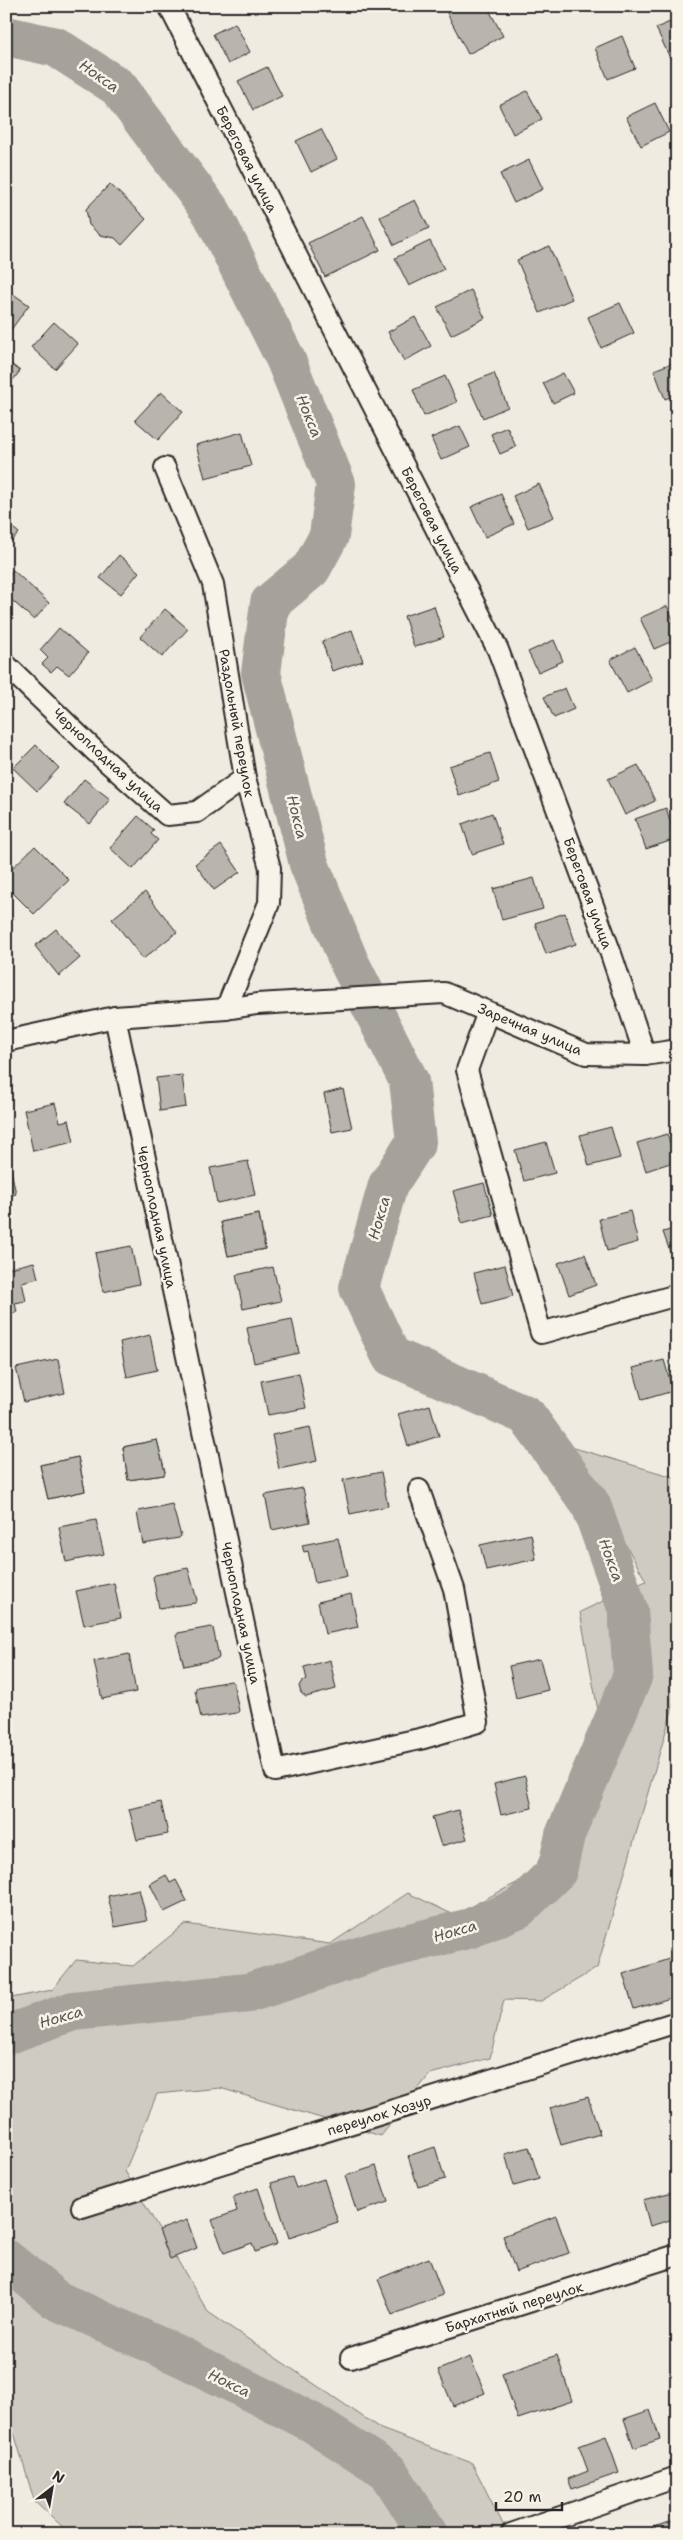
<svg xmlns="http://www.w3.org/2000/svg" width="683" height="2540" font-family="'Shantell Sans',sans-serif">
	<style>
		.green { fill: #cfcbc2; stroke: #7d7b76 }
		.lines { fill: none; stroke-linecap: round; stroke-linejoin: round }
		.river { stroke: #a4a29a; stroke-width: 40 }
		.building { fill: #b8b5ae; stroke: #2b2b2b }
		.minor-casing { stroke: #2b2b2b; stroke-width: 24 }
		.minor { stroke: #f7f3e8; stroke-width: 20 }
		.labels { text-anchor: middle; stroke-width: 5; stroke-linejoin: round; paint-order: stroke }
		.street-label { font-size: 14px; fill: #2b2b2b; stroke: #f7f3e8 }
		.water-label { font-size: 15px; font-style: italic; fill: #555552; stroke: #f7f3e8 }
	</style>
	<rect width="100%" height="100%" fill="#efebe0"/>
	<filter id="ink" filterUnits="userSpaceOnUse"><feTurbulence type="fractalNoise" baseFrequency=".02" numOctaves="2"/><feDisplacementMap in="SourceGraphic" scale="10" xChannelSelector="R" yChannelSelector="G"/><feConvolveMatrix kernelMatrix="1 2 1 2 8 2 1 2 1" color-interpolation-filters="sRGB"/></filter>
	<g filter="url(#ink)">
		<path class="green" d="M571,1447L677,1478V1693L597,1968L541,2001L504,2000L490,2058L430,2074L381,2136L220,2088L157,2094L125,2171L208,2312L381,2429L472,2463L508,2534H70L34,2500L6,2406V1999L52,1990L76,1960L133,1966L185,1924L330,1944L408,1893L454,1915L532,1875L601,1727L580,1612L646,1581Z"/>
		<g class="lines">
			<g class="river">
				<path d="M6,36L56,47L118,87L212,213L285,358L336,484L329,536L311,569L270,603L261,673L309,864L349,962L409,1081L416,1142L388,1185L359,1288L391,1356L526,1415L591,1505L628,1610L633,1675L565,1835L557,1871L519,1908L471,1928L374,1952L248,1993L73,2011L6,2035"/>
				<path d="M6,2259L56,2300L184,2358L311,2422L388,2471L428,2534"/>
			</g>
		</g>
		<g class="building">
			<path d="M369,6H389L372,14Z"/>
			<path d="M456,6H487L503,36L468,54L446,11Z"/>
			<path d="M677,19V55L670,58L656,28Z"/>
			<path d="M235,23L250,52L228,64L213,34Z"/>
			<path d="M622,36L635,68L608,79L595,48Z"/>
			<path d="M267,67L282,96L253,110L238,81Z"/>
			<path d="M527,91L542,119L513,134L499,105Z"/>
			<path d="M655,103L669,132L641,146L626,117Z"/>
			<path d="M321,129L337,159L311,172L296,141Z"/>
			<path d="M529,160L543,189L514,203L500,174Z"/>
			<path d="M110,184L146,219L122,245L115,238L100,235L89,225L86,209Z"/>
			<path d="M415,200L429,228L394,245L380,217Z"/>
			<path d="M363,216L380,250L325,277L308,243Z"/>
			<path d="M430,241L444,269L409,286L395,258Z"/>
			<path d="M549,246L572,299L540,313L517,260Z"/>
			<path d="M6,289L29,305L10,331L6,328Z"/>
			<path d="M471,290L485,318L451,335L437,307Z"/>
			<path d="M620,303L634,333L601,348L588,317Z"/>
			<path d="M415,317L431,346L404,361L388,332Z"/>
			<path d="M54,322L78,344L55,369L31,347Z"/>
			<path d="M6,360L20,371L6,389Z"/>
			<path d="M677,361V394L665,399L654,370Z"/>
			<path d="M494,373L508,407L483,418L468,384Z"/>
			<path d="M563,373L574,393L553,403L543,383Z"/>
			<path d="M445,376L457,402L424,416L413,390Z"/>
			<path d="M161,392L183,412L158,440L135,420Z"/>
			<path d="M460,426L470,447L441,460L431,438Z"/>
			<path d="M507,427L516,447L500,454L491,434Z"/>
			<path d="M242,432L251,466L205,478L196,445Z"/>
			<path d="M539,484L554,517L528,528L513,496Z"/>
			<path d="M501,494L514,524L485,537L471,507Z"/>
			<path d="M6,522L19,533L6,547Z"/>
			<path d="M119,555L139,572L121,594L100,578Z"/>
			<path d="M13,570L49,603L34,620L6,595V578Z"/>
			<path d="M434,606L444,637L414,647L404,616Z"/>
			<path d="M667,606L677,627V639L654,649L640,618Z"/>
			<path d="M165,609L188,629L162,657L140,637Z"/>
			<path d="M59,628L88,653L69,675L57,666L51,672L42,664L48,658L40,650Z"/>
			<path d="M352,630L363,661L332,671L322,641Z"/>
			<path d="M554,640L563,661L538,672L528,652Z"/>
			<path d="M635,647L652,680L627,693L610,660Z"/>
			<path d="M565,688L574,709L554,718L544,697Z"/>
			<path d="M36,745L59,768L37,791L13,768Z"/>
			<path d="M490,753L499,782L459,796L449,766Z"/>
			<path d="M638,765L655,801L625,815L608,779Z"/>
			<path d="M84,779L110,799L90,824L64,804Z"/>
			<path d="M666,808L676,839L646,849L635,819Z"/>
			<path d="M492,813L503,844L472,854L462,824Z"/>
			<path d="M138,816L154,830L151,834L158,840L133,869L110,848Z"/>
			<path d="M221,845L240,872L214,890L195,864Z"/>
			<path d="M35,846L69,880L34,914L6,886V874Z"/>
			<path d="M534,878L543,909L502,920L493,889Z"/>
			<path d="M145,892L177,932L143,959L112,919Z"/>
			<path d="M565,913L576,944L546,954L535,923Z"/>
			<path d="M56,929L80,958L59,976L35,946Z"/>
			<path d="M182,1075L186,1107L160,1111L156,1078Z"/>
			<path d="M343,1089L352,1128L332,1132L324,1094Z"/>
			<path d="M55,1103L60,1122L69,1120L74,1142L33,1151L24,1110Z"/>
			<path d="M611,1127L620,1158L589,1166L580,1135Z"/>
			<path d="M667,1134L676,1161L646,1171L637,1143Z"/>
			<path d="M546,1142L555,1173L524,1181L515,1150Z"/>
			<path d="M248,1161L255,1195L217,1203L210,1168Z"/>
			<path d="M10,1165L16,1194L6,1197V1166Z"/>
			<path d="M484,1183L493,1215L462,1223L453,1191Z"/>
			<path d="M630,1211L638,1242L607,1251L599,1219Z"/>
			<path d="M259,1214L265,1249L228,1256L221,1222Z"/>
			<path d="M259,1214L265,1249L228,1256L221,1222Z"/>
			<path d="M677,1228V1266H675L663,1232Z"/>
			<path d="M131,1246L139,1284L103,1292L95,1253Z"/>
			<path d="M585,1254L596,1285L569,1295L558,1263Z"/>
			<path d="M34,1262L38,1278L22,1282L26,1301L15,1303L17,1312L6,1314V1269Z"/>
			<path d="M505,1265L513,1296L482,1304L474,1273Z"/>
			<path d="M273,1267L281,1301L243,1309L236,1275Z"/>
			<path d="M292,1319L299,1353L254,1363L247,1328Z"/>
			<path d="M150,1335L157,1370L127,1377L120,1342Z"/>
			<path d="M58,1359L65,1393L24,1402L16,1368Z"/>
			<path d="M664,1360L673,1391L642,1400L633,1368Z"/>
			<path d="M299,1373L306,1408L268,1415L261,1381Z"/>
			<path d="M430,1405L439,1436L408,1446L398,1414Z"/>
			<path d="M310,1427L317,1461L279,1469L272,1435Z"/>
			<path d="M157,1440L165,1472L164,1475L128,1480L123,1447Z"/>
			<path d="M157,1440L165,1472L164,1475L128,1480L123,1447Z"/>
			<path d="M78,1457L85,1491L48,1499L40,1465Z"/>
			<path d="M78,1457L85,1491L48,1499L40,1465Z"/>
			<path d="M381,1472L388,1506L350,1514L343,1480Z"/>
			<path d="M303,1488L310,1522L272,1530L265,1495Z"/>
			<path d="M172,1504L181,1536L179,1538L143,1544L137,1513L139,1511Z"/>
			<path d="M96,1520L104,1554L66,1562L59,1527Z"/>
			<path d="M531,1534L536,1559L486,1570L480,1545Z"/>
			<path d="M338,1538L347,1576L315,1583L308,1551L304,1552L302,1545Z"/>
			<path d="M188,1568L197,1600L195,1603L159,1608L153,1577L155,1575Z"/>
			<path d="M114,1583L121,1618L84,1625L76,1591Z"/>
			<path d="M351,1594L358,1627L325,1634L318,1602Z"/>
			<path d="M211,1627L213,1628L219,1657L218,1659L184,1666L176,1636L178,1633Z"/>
			<path d="M129,1654L136,1692L102,1699L94,1661Z"/>
			<path d="M540,1659L548,1690L516,1698L509,1666Z"/>
			<path d="M330,1660L336,1689L306,1697L301,1693L299,1686L302,1681L307,1680L304,1667Z"/>
			<path d="M231,1681L233,1682L239,1711L237,1713L201,1718L195,1690L197,1687Z"/>
			<path d="M525,1776L532,1808L501,1815L494,1784Z"/>
			<path d="M161,1802L168,1834L137,1840L129,1809Z"/>
			<path d="M458,1810L467,1839L441,1846L432,1817Z"/>
			<path d="M166,1875L170,1883L176,1880L187,1901L164,1912L150,1884Z"/>
			<path d="M139,1889L147,1921L115,1927L108,1896Z"/>
			<path d="M669,1959L677,1982V1996L634,2009L623,1974Z"/>
			<path d="M588,2097L600,2134L561,2145L550,2108Z"/>
			<path d="M435,2147L445,2179L418,2187L408,2156Z"/>
			<path d="M529,2147L539,2179L514,2186L505,2154Z"/>
			<path d="M376,2166L388,2202L357,2212L345,2176Z"/>
			<path d="M292,2177L296,2188L324,2179L338,2222L289,2238L271,2183Z"/>
			<path d="M258,2188L277,2244L255,2252L252,2243L224,2253L212,2220L237,2211L233,2197Z"/>
			<path d="M672,2192L677,2209V2218L650,2226L643,2200Z"/>
			<path d="M556,2216L569,2253L516,2272L503,2236Z"/>
			<path d="M187,2220L197,2248L170,2259L159,2230Z"/>
			<path d="M429,2258L443,2295L392,2315L378,2279Z"/>
			<path d="M557,2355L572,2401L518,2419L502,2374Z"/>
			<path d="M470,2357L485,2393L453,2406L438,2370Z"/>
			<path d="M650,2410L660,2439L634,2448L624,2419Z"/>
			<path d="M606,2436L619,2473L572,2489L568,2479L588,2471L579,2446Z"/>
			<path d="M677,2520V2534H655L653,2527Z"/>
		</g>
		<g class="lines">
			<defs>
				<g id="minor">
					<path d="M169,6L498,650L610,951L645,1055"/>
					<path d="M165,468L213,584L245,778L270,868L269,903L226,1009"/>
					<path d="M6,665L96,752L167,815L197,812L245,778"/>
					<path d="M488,1012L467,1070L541,1333L677,1295"/>
					<path d="M115,1017L275,1771L424,1738L478,1722L454,1589L419,1490"/>
					<path d="M6,1041L115,1017L226,1009L257,1004L444,993L586,1054L645,1055L677,1050"/>
					<path d="M82,2207L677,2022"/>
					<path d="M351,2358L677,2255"/>
					<path d="M511,2534L677,2477"/>
				</g>
			</defs>
			<use href="#minor" class="minor-casing"/>
			<use href="#minor" class="minor"/>
		</g>
	</g>
	<g class="labels">
		<g class="street-label">
			<text transform="translate(247 159) rotate(63)" y="5">Береговая улица</text>
			<text transform="translate(432 520) rotate(63)" y="5">Береговая улица</text>
			<text transform="translate(237 723) rotate(80)" y="5">Раздольный переулок</text>
			<text transform="translate(108 760) rotate(43)" y="5">Черноплодная улица</text>
			<text transform="translate(588 893) rotate(70)" y="5">Береговая улица</text>
			<text transform="translate(530 1029) rotate(23)" y="5">Заречная улица</text>
			<text transform="translate(157 1217) rotate(78)" y="5">Черноплодная улица</text>
			<text transform="translate(241 1613) rotate(78)" y="5">Черноплодная улица</text>
			<text transform="translate(379 2115) rotate(-17)" y="5">переулок Хозур</text>
			<text transform="translate(514 2307) rotate(-17)" y="5">Бархатный переулок</text>
		</g>
		<g class="water-label">
			<text transform="translate(99 76) rotate(35)" y="5">Нокса</text>
			<text transform="translate(309 416) rotate(68)" y="5">Нокса</text>
			<text transform="translate(297 817) rotate(76)" y="5">Нокса</text>
			<text transform="translate(379 1218) rotate(-74)" y="5">Нокса</text>
			<text transform="translate(611 1560) rotate(70)" y="5">Нокса</text>
			<text transform="translate(455 1931) rotate(-16)" y="5">Нокса</text>
			<text transform="translate(61 2017) rotate(-16)" y="5">Нокса</text>
			<text transform="translate(229 2383) rotate(26)" y="5">Нокса</text>
		</g>
	</g>
	<rect width="683" height="2540" fill="none" stroke="#f7f3e8" stroke-width="25"/>
	<rect x="12" y="12" width="658" height="2515" fill="none" stroke="#2b2b2b" stroke-width="2" filter="url(#ink)"/>
	<g transform="translate(52 2488) rotate(31)" stroke="#f7f3e8" stroke-width="4" paint-order="stroke">
	<path d="M0-4L9 19L0 12L-9 19Z" fill="#2b2b2b"/>
	<text y="-8" font-size="14" font-weight="bold" text-anchor="middle" fill="#2b2b2b">N</text>
	</g>
	<path d="M496 2502v8h66v-8" fill="none" stroke="#2b2b2b" stroke-width="2.5"/>
	<text x="503" y="2502" font-size="15" fill="#2b2b2b" stroke="#f7f3e8" stroke-width="4" paint-order="stroke">20 m</text>
</svg>
